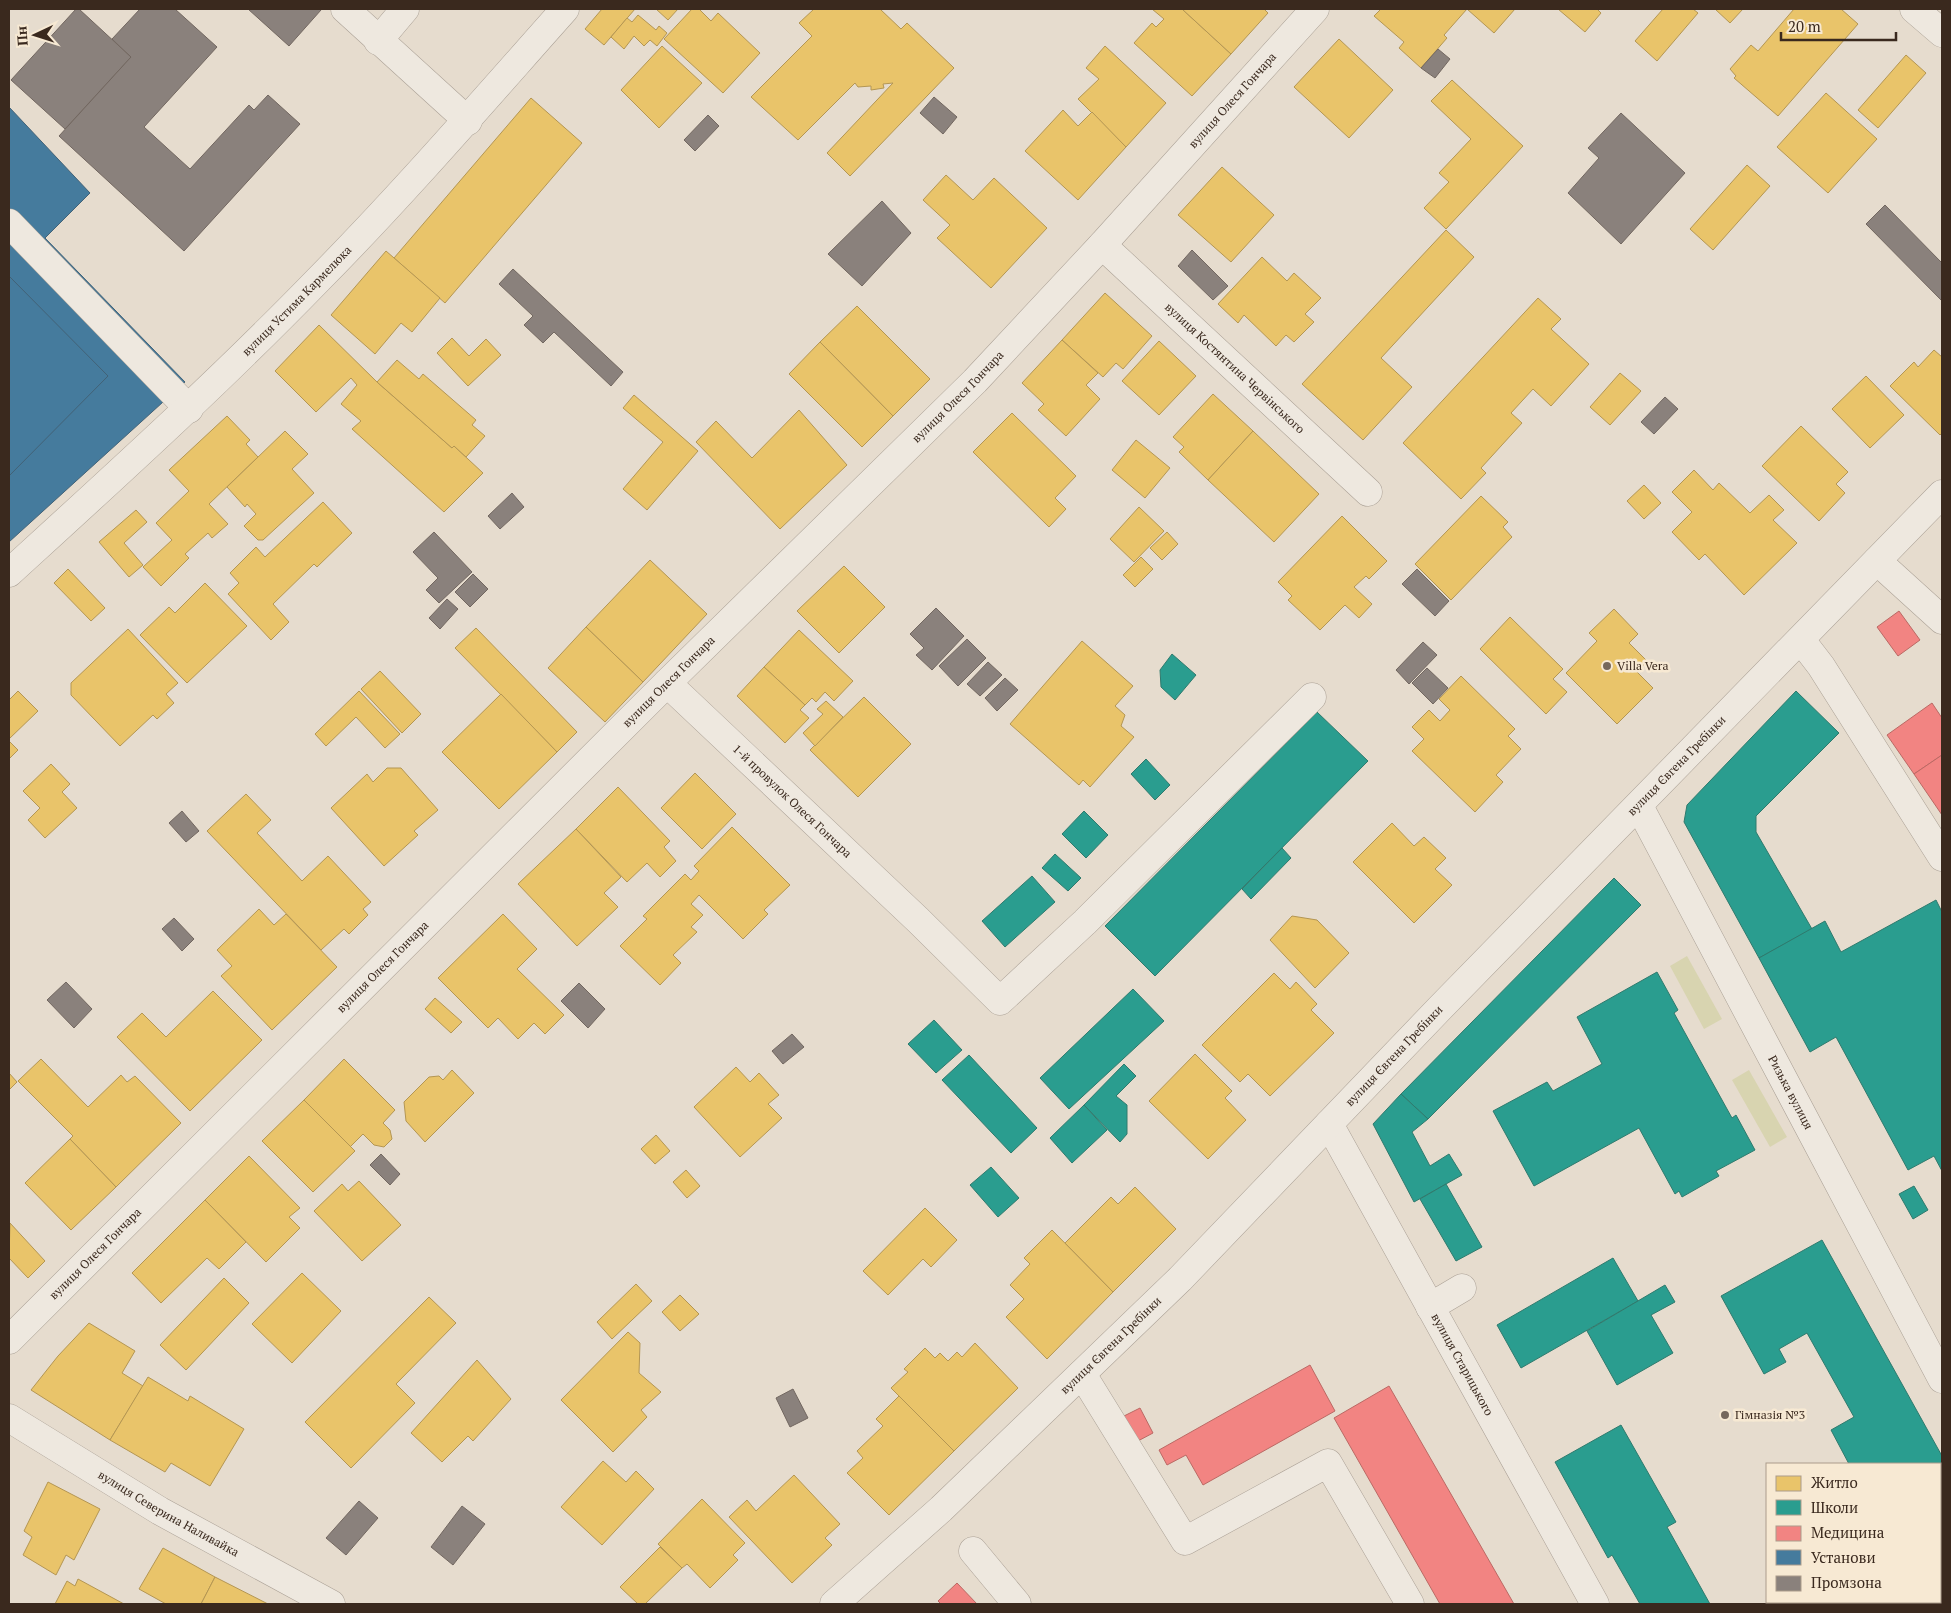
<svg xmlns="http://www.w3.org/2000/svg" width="1951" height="1613" font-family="'PT Serif',serif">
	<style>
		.green { fill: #d8d4b0 }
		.homes { fill: #e9c46a; stroke: #b49653 }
		.schools { fill: #2a9d8f; stroke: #2f7a6d }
		.health { fill: #f28482; stroke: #bb6964 }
		.public { fill: #457b9d; stroke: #426277 }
		.industry { fill: #8a817c; stroke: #726760 }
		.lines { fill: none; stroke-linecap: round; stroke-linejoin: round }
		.minor-casing { stroke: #aba196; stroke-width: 29 }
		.minor { stroke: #eee8df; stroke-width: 28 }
		.poi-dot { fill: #76685c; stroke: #f7e9d3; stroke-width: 2 }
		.labels { text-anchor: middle; stroke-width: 5; stroke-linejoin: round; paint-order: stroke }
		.street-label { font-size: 12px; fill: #3a291e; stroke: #f7e9d3 }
		.poi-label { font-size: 12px; fill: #3a291e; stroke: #f7e9d3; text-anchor: start }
	</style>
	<rect width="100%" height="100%" fill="#e6dcce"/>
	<g class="green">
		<path d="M1687,956L1722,1019L1704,1029L1670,966Z"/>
		<path d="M1749,1070L1787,1137L1770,1147L1732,1080Z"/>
	</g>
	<g class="homes">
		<path d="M602,9H635L604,45L585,29Z"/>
		<path d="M656,9H678L668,20Z"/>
		<path d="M692,9H699L711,21L718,13L760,53L723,93L664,39Z"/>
		<path d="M814,9H880L901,29L907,23L954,68L850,176L827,153L893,83L883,84L884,88L871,90V86L858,87L855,83L798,140L751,97L812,36L799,23Z"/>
		<path d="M1152,9H1182L1231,54L1192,96L1134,43L1152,23L1156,27L1164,19Z"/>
		<path d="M1182,9H1264L1268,13L1231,54Z"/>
		<path d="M1381,9H1467L1444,35L1447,38L1421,68L1399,48L1404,42L1374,16Z"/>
		<path d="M1467,9H1515L1494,33Z"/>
		<path d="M1558,9H1597L1601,13L1585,32Z"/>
		<path d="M1663,9H1693L1698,13L1657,61L1635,41Z"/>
		<path d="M1715,9H1743L1730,23Z"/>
		<path d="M1794,9H1841L1858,24L1778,116L1734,78L1736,76L1730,69L1751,45L1758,51Z"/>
		<path d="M638,15L656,30L659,26L667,33L657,46L650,40L644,46L634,36L624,49L611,37L627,18L632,22Z"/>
		<path d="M1339,39L1393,90L1349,138L1294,87Z"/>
		<path d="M662,46L702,83L659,128L621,90Z"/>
		<path d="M1105,46L1166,103L1126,147L1078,99L1099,79L1086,68Z"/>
		<path d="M1906,55L1926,73L1878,128L1858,110Z"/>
		<path d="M1452,80L1523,146L1446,229L1424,208L1449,182L1439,173L1471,139L1431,101Z"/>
		<path d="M1826,93L1877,139L1828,193L1777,147Z"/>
		<path d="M531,98L582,143L445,303L394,258Z"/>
		<path d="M1063,110L1078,126L1092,112L1126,147L1078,200L1025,151Z"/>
		<path d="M1747,165L1770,186L1713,250L1690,229Z"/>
		<path d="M1222,167L1274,215L1231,262L1178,215Z"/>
		<path d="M946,175L973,200L994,178L1047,228L991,288L937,238L950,225L923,200Z"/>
		<path d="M1446,230L1474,257L1381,358L1412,387L1363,440L1302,384Z"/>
		<path d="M386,251L440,298L412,332L401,323L375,354L331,315Z"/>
		<path d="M1262,257L1287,281L1294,273L1321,298L1305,314L1314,322L1294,342L1286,335L1276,346L1244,315L1238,323L1218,304Z"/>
		<path d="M1105,293L1152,336L1123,369L1116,363L1103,377L1062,340Z"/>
		<path d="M1538,298L1561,319L1551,329L1589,364L1551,406L1533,389L1511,413L1522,423L1481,468L1486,473L1461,499L1403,443Z"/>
		<path d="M857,306L930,379L893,416L820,342Z"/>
		<path d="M319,325L377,382L452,448L454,446L483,473L444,512L352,429L361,421L341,404L357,385L351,378L316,412L275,371Z"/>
		<path d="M452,338L469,356L486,339L501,355L468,386L437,353Z"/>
		<path d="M1062,340L1098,373L1086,385L1100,399L1066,436L1038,410L1044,404L1022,383Z"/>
		<path d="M1159,341L1196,376L1159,415L1122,381Z"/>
		<path d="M820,342L893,416L862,447L789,374Z"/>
		<path d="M1934,350L1942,357V433L1940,435L1890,386L1914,362L1918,367Z"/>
		<path d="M397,360L419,379L423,374L476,420L472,425L485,436L466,457L454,446L452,448L377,382Z"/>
		<path d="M1620,373L1641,391L1610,425L1590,407Z"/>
		<path d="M1866,376L1904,415L1870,448L1832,409Z"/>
		<path d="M95,390L108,403L83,426L71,413Z"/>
		<path d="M1213,394L1253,431L1208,480L1179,452L1184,447L1173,437Z"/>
		<path d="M634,395L698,451L647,510L623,489L663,442L623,408Z"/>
		<path d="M799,410L847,465L780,529L696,442L716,421L752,458Z"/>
		<path d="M1012,413L1076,476L1055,498L1066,509L1049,527L973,452Z"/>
		<path d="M227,416L250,440L246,444L258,457L209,504L228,524L212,538L208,533L185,554L189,558L161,586L143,567L172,540L156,523L189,491L169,470Z"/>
		<path d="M1801,426L1848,472L1836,484L1845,493L1819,521L1762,466Z"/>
		<path d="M285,431L308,454L292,469L314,493L263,540H258L244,526L256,514L247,504L245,507L227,487Z"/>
		<path d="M1253,431L1319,494L1274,542L1208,480Z"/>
		<path d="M1136,440L1170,468L1145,498L1112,470Z"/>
		<path d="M1694,470L1713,490L1719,483L1750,513L1769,495L1784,510L1773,520L1797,543L1744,595L1705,554L1699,560L1672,532L1692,512L1672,492Z"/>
		<path d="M1644,485L1661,503L1644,519L1627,501Z"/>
		<path d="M1481,496L1508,522L1503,527L1512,537L1451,600L1415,564Z"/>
		<path d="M323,502L352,533L317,567L314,564L273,604L289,622L271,640L228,594L239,583L230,573L256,547L265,557Z"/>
		<path d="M1139,507L1164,531L1134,562L1110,539Z"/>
		<path d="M136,510L147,522L124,543L143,565L129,577L99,542Z"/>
		<path d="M1342,516L1387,561L1369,579L1366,576L1354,587L1372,604L1359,618L1345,605L1320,630L1288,600L1292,596L1278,582Z"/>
		<path d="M1167,532L1178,544L1162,560L1150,548Z"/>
		<path d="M1141,557L1153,569L1135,587L1123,575Z"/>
		<path d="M650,560L707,614L643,682L586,627Z"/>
		<path d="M844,566L885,607L839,653L797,611Z"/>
		<path d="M68,569L105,608L91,621L54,583Z"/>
		<path d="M205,583L247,626L187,683L140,635L169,607L175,613Z"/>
		<path d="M1614,609L1638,634L1629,643L1647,661L1637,672L1653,688L1617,724L1566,673L1597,641L1589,633Z"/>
		<path d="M1510,617L1563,669L1553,679L1567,692L1546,714L1480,649Z"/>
		<path d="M586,627L643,682L605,722L548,668Z"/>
		<path d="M476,628L577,732L557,752L455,648Z"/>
		<path d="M128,629L178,683L166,694L174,703L157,719L153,715L120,746L71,695V683Z"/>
		<path d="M799,630L853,681L834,701L825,692L816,702L812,698L805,705L764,667Z"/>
		<path d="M1082,641L1133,686L1115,706L1125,715L1121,726L1134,737L1090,787L1083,780L1079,785L1010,724Z"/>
		<path d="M764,667L805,705L800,710L809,718L785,743L737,696Z"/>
		<path d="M380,671L421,714L402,733L361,689Z"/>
		<path d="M1461,676L1515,729L1508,736L1521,749L1496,775L1503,782L1475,812L1412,751L1424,739L1412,727L1429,710L1440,721L1450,710L1439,699Z"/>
		<path d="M18,691L38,711L9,739V700Z"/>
		<path d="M359,691L400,734L385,748L356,717L326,746L315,734Z"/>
		<path d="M501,694L557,752L499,809L442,752Z"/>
		<path d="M864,697L911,744L858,797L810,750Z"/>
		<path d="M826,701L843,717L815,746L803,733L823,714L817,709Z"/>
		<path d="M9,741L18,750L9,759Z"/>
		<path d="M51,764L70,784L62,792L77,808L45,838L28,820L40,808L23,791Z"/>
		<path d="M387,768H401L438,810L414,831L418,835L384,866L331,808L367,774L373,782Z"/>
		<path d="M695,773L736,814L702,849L661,808Z"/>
		<path d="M618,787L670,841L664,847L676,861L660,877L647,863L627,882L576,829Z"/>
		<path d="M246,794L271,820L257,833L302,881L328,856L371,902L363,909L368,915L349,934L344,929L321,950L207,831Z"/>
		<path d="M1392,823L1414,846L1424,837L1446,858L1435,869L1452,885L1414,923L1353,862Z"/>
		<path d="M732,827L790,885L764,910L768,914L743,939L699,895L691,904L703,915L691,927L697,932L673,955L681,963L660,985L620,946L647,919L643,916L685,874L691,880L699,871L694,866Z"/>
		<path d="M576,829L621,877L604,893L618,907L577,946L518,884Z"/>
		<path d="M259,909L274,925L286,914L337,967L272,1030L221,976L232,966L217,950Z"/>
		<path d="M503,914L537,949L517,969L564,1015L545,1034L534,1023L518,1039L498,1018L488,1028L438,978Z"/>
		<path d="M1292,916L1317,920L1349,953L1315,988L1270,940Z"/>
		<path d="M1274,973L1290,989L1296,982L1317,1004L1311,1010L1334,1033L1270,1096L1248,1074L1240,1082L1202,1045Z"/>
		<path d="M213,991L262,1040L190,1111L117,1037L142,1013L166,1037Z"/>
		<path d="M435,998L462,1022L451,1033L425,1009Z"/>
		<path d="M1195,1054L1232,1091L1225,1098L1246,1120L1208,1159L1149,1101Z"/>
		<path d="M41,1059L88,1107L121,1075L127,1082L135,1076L181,1123L116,1187L70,1139L73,1136L18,1081Z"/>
		<path d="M344,1059L395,1110L383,1123L390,1130L392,1139L384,1147L374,1145L363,1134L350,1147L304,1100Z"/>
		<path d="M736,1067L750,1082L759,1073L779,1095L768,1104L782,1118L740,1157L694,1107Z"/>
		<path d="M452,1070L474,1093L425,1142L406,1121L404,1102L429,1077L439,1076L443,1080Z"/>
		<path d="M9,1073L17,1082L9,1090Z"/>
		<path d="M304,1100L355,1151L313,1192L262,1141Z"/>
		<path d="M656,1135L670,1151L655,1164L641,1149Z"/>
		<path d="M70,1139L116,1187L71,1230L25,1183Z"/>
		<path d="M249,1156L300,1208L289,1217L300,1228L266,1262L205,1200Z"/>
		<path d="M686,1170L700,1186L687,1198L673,1182Z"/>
		<path d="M359,1181L401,1225L362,1261L314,1211L342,1184L348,1191Z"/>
		<path d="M1135,1187L1176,1229L1113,1292L1065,1243L1111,1197L1118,1204Z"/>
		<path d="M205,1200L246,1242L219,1269L207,1258L161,1303L132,1273Z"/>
		<path d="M925,1208L957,1240L931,1267L923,1259L888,1295L863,1271Z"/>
		<path d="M10,1223L45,1261L28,1278L9,1258Z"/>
		<path d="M1052,1230L1113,1292L1047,1359L1006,1317L1024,1299L1010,1285L1030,1264L1024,1258Z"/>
		<path d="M302,1273L341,1311L292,1363L252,1324Z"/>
		<path d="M224,1278L249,1303L186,1370L160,1345Z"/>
		<path d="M636,1284L652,1301L612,1339L597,1322Z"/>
		<path d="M680,1295L699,1314L680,1331L662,1312Z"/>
		<path d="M429,1297L456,1323L396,1384L415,1403L351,1468L305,1422Z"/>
		<path d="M89,1323L135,1351L122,1373L143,1386L110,1440L31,1390L58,1356Z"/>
		<path d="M628,1332L640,1343L639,1373L661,1392L641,1410L647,1417L613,1452L561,1400Z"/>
		<path d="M975,1343L1018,1388L954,1451L891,1388L908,1372L904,1369L925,1348L935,1358L940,1353L948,1361L957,1352L962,1357Z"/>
		<path d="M477,1360L511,1399L473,1441L468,1436L442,1462L411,1433Z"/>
		<path d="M148,1377L188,1401L190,1396L244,1429L210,1486L171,1463L165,1472L110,1440Z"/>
		<path d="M899,1396L954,1451L889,1515L847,1473L863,1458L857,1451L883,1426L876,1419Z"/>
		<path d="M603,1461L626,1482L636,1471L654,1489L602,1545L561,1507Z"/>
		<path d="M794,1475L840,1524L825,1538L832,1545L792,1583L729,1517L747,1500L756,1511Z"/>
		<path d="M48,1482L100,1509L74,1560L66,1555L56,1575L23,1555L32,1537L24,1531Z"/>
		<path d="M702,1499L745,1543L733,1555L738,1560L710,1588L687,1564L682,1568L658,1544Z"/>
		<path d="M660,1547L682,1568L645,1604H638L620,1587Z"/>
		<path d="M163,1548L215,1577L201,1604H166L139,1589Z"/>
		<path d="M215,1577L268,1604H201Z"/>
		<path d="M78,1579L124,1604H55L67,1581L75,1586Z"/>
	</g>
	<g class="schools">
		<path d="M1172,654L1196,675L1175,700L1161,687L1160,670Z"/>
		<path d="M1796,691L1839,733L1756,816V832L1812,929L1759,958L1684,822L1687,805Z"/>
		<path d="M1317,712L1368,761L1155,976L1105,926Z"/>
		<path d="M1146,759L1170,785L1155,800L1131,774Z"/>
		<path d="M1084,811L1108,835L1086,858L1062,834Z"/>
		<path d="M1282,848L1291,858L1251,899L1242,889Z"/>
		<path d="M1055,854L1081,878L1068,891L1042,868Z"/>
		<path d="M1032,876L1055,902L1005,947L982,921Z"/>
		<path d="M1614,878L1641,905L1428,1119L1401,1094Z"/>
		<path d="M1936,900L1942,912V1171L1934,1156L1908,1170L1836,1037L1810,1052L1759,958L1825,921L1841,952Z"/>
		<path d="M1657,972L1678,1010L1674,1013L1701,1062L1732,1118L1736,1115L1755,1150L1716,1171L1719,1176L1682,1197L1679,1191L1675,1194L1639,1128L1534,1186L1493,1111L1547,1082L1553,1091L1602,1064L1577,1017Z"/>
		<path d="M1133,989L1164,1021L1069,1109L1040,1078Z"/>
		<path d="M934,1020L962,1050L936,1073L908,1044Z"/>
		<path d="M969,1055L1037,1128L1011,1153L942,1080Z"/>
		<path d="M1124,1064L1136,1076L1116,1096L1127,1105V1134L1120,1142L1084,1105Z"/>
		<path d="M1401,1094L1428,1119L1412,1132L1430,1166L1449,1154L1462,1175L1414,1202L1373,1124Z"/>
		<path d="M1084,1105L1107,1130L1072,1163L1050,1138Z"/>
		<path d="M991,1167L1019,1198L998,1217L970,1185Z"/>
		<path d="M1446,1184L1482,1247L1456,1261L1420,1199Z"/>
		<path d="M1914,1186L1928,1210L1913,1219L1899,1194Z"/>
		<path d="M1822,1240L1942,1456V1604H1841L1846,1602H1940V1464H1849L1831,1430L1854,1417L1807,1333L1779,1349L1786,1362L1764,1374L1721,1296Z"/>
		<path d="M1613,1258L1638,1301L1521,1368L1497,1325Z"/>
		<path d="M1665,1285L1675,1302L1651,1315L1673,1353L1617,1385L1587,1331Z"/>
		<path d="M1621,1425L1676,1522L1667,1527L1710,1604H1640L1612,1555L1608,1558L1555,1462Z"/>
	</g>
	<g class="health">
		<path d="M1899,611L1920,640L1898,656L1877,627Z"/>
		<path d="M1932,703L1942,718V755L1914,774L1887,735Z"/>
		<path d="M1942,755V815L1914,774Z"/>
		<path d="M1310,1365L1335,1411L1203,1485L1186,1455L1167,1465L1159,1450Z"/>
		<path d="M1389,1386L1514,1604H1440L1334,1418Z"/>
		<path d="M1140,1408L1153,1433L1136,1442L1122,1417Z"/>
		<path d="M957,1583L977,1604H941L938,1601Z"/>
	</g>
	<g class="public">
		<path d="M9,107L90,193L45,238L185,382L9,542Z"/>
		<path d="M9,276L108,376L9,476Z"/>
	</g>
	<g class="industry">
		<path d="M76,9H79L131,57L65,129L11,80Z"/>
		<path d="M140,9H175L217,47L144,127L190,169L249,105L254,110L268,95L300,124L184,251L59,136L131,57L112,39Z"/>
		<path d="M248,9H319L321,10L289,46Z"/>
		<path d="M1438,49L1450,59L1435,78L1421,68Z"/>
		<path d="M934,97L957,117L943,134L920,113Z"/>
		<path d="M1621,113L1685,173L1621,244L1568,193L1599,158L1588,148Z"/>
		<path d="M708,115L719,126L695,151L684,140Z"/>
		<path d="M882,201L911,233L862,286L828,254Z"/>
		<path d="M1885,205L1942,263V301L1866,224Z"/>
		<path d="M1192,250L1228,286L1213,300L1178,266Z"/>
		<path d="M513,269L623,372L611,386L554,332L543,343L524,325L533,316L499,284Z"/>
		<path d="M1665,397L1678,409L1654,434L1641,422Z"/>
		<path d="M512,493L524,507L500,529L488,516Z"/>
		<path d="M434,532L472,572L439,603L426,590L438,578L413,552Z"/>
		<path d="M1417,569L1449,601L1435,616L1402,584Z"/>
		<path d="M473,574L488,589L470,607L455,592Z"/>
		<path d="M447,599L458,609L440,629L429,618Z"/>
		<path d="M936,608L964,636L932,670L916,655L924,648L910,634Z"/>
		<path d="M967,639L986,658L958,686L939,666Z"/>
		<path d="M1423,642L1437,655L1409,684L1396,670Z"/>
		<path d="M988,662L1002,675L980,696L967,684Z"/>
		<path d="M1427,668L1448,688L1433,704L1412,683Z"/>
		<path d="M1005,678L1018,690L997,711L985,698Z"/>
		<path d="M182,811L199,831L186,842L169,823Z"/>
		<path d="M174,918L194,939L182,951L162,929Z"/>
		<path d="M66,982L92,1009L74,1028L47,1000Z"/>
		<path d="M579,983L605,1009L588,1028L561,1001Z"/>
		<path d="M792,1034L804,1047L783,1064L772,1051Z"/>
		<path d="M381,1154L400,1174L390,1185L370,1165Z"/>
		<path d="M793,1389L808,1418L790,1427L776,1398Z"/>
		<path d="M359,1501L378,1518L346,1555L326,1538Z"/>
		<path d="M462,1506L485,1524L453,1565L431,1547Z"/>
	</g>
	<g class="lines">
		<defs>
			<g id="minor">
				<path d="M345,9L468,121"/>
				<path d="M1914,9L1942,33"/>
				<path d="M378,41L405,9"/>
				<path d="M9,223L189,409"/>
				<path id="s1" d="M1102,245L1368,492"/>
				<path d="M1877,561L1942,620"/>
				<path id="s2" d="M9,573C114,477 219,382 318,280C404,193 484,100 565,9"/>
				<path d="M1801,640L1821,666L1942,857"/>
				<path id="s3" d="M667,683L918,920L1000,1001L1085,922L1312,697"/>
				<path id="s4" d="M1639,806L1942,1379"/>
				<path id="s5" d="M1329,1124L1595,1604"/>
				<path d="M1430,1307L1462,1288"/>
				<path id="s6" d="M9,1340L667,683L975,381L1102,245L1315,9"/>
				<path d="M1082,1374L1185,1541L1328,1463L1410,1604"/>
				<path id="s7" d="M9,1418L160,1511L331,1604"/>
				<path d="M973,1551L1017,1604"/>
				<path id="s8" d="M834,1604L941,1509L1180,1279L1440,1008L1942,494"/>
			</g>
		</defs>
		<use href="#minor" class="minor-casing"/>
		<use href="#minor" class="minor"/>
	</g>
	<g class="poi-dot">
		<circle cx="1607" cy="666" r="5"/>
		<circle cx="1725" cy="1415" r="5"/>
	</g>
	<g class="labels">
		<g class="street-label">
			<text dy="4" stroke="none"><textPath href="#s6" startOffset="1742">вулиця Олеся Гончара</textPath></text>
			<text dy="4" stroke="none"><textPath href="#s2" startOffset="396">вулиця Устима Кармелюка</textPath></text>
			<text dy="4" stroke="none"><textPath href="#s1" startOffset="181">вулиця Костянтина Червінського</textPath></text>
			<text dy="4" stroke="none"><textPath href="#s6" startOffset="1338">вулиця Олеся Гончара</textPath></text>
			<text dy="4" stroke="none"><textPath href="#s6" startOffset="932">вулиця Олеся Гончара</textPath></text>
			<text dy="4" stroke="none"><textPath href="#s8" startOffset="1189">вулиця Євгена Гребінки</textPath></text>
			<text dy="4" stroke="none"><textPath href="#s3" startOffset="172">1-й провулок Олеся Гончара</textPath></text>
			<text dy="4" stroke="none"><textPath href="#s6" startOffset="528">вулиця Олеся Гончара</textPath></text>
			<text dy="4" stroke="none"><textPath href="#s8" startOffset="784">вулиця Євгена Гребінки</textPath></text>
			<text dy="4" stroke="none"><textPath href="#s4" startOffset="324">Ризька вулиця</textPath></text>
			<text dy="4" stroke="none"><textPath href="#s6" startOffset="122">вулиця Олеся Гончара</textPath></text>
			<text dy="4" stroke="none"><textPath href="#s8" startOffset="379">вулиця Євгена Гребінки</textPath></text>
			<text dy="4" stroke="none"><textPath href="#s5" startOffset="275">вулиця Старицького</textPath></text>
			<text dy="4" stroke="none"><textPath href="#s7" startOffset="186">вулиця Северина Наливайка</textPath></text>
		</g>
		<g class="poi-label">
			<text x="1617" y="670">Villa Vera</text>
			<text x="1735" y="1419">Гімназія №3</text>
		</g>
	</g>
	<rect width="1951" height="1613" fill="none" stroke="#3a291e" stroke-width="20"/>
	<rect x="1766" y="1463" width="175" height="140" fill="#f7e9d3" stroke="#ab9c8b"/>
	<rect x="1776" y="1476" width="25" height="15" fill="#e9c46a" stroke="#ab9c8b"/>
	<text x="1811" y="1488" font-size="15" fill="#3a291e">Житло</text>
	<rect x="1776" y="1500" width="25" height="15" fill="#2a9d8f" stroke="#ab9c8b"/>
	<text x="1811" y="1513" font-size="15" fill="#3a291e">Школи</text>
	<rect x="1776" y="1526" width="25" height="15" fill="#f28482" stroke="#ab9c8b"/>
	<text x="1811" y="1538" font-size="15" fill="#3a291e">Медицина</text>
	<rect x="1776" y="1550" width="25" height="15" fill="#457b9d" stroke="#ab9c8b"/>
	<text x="1811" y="1563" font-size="15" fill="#3a291e">Установи</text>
	<rect x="1776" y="1576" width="25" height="15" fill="#8a817c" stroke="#ab9c8b"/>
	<text x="1811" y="1588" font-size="15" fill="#3a291e">Промзона</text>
	<g transform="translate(35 35) rotate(266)" stroke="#f7e9d3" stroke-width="4" paint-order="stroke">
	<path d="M0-4L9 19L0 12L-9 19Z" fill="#3a291e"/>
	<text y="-8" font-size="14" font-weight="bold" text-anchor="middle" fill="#3a291e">Пн</text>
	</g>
	<path d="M1781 32v8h115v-8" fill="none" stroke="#3a291e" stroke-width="2.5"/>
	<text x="1788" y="32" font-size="15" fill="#3a291e" stroke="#f7e9d3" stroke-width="4" paint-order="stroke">20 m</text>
</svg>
